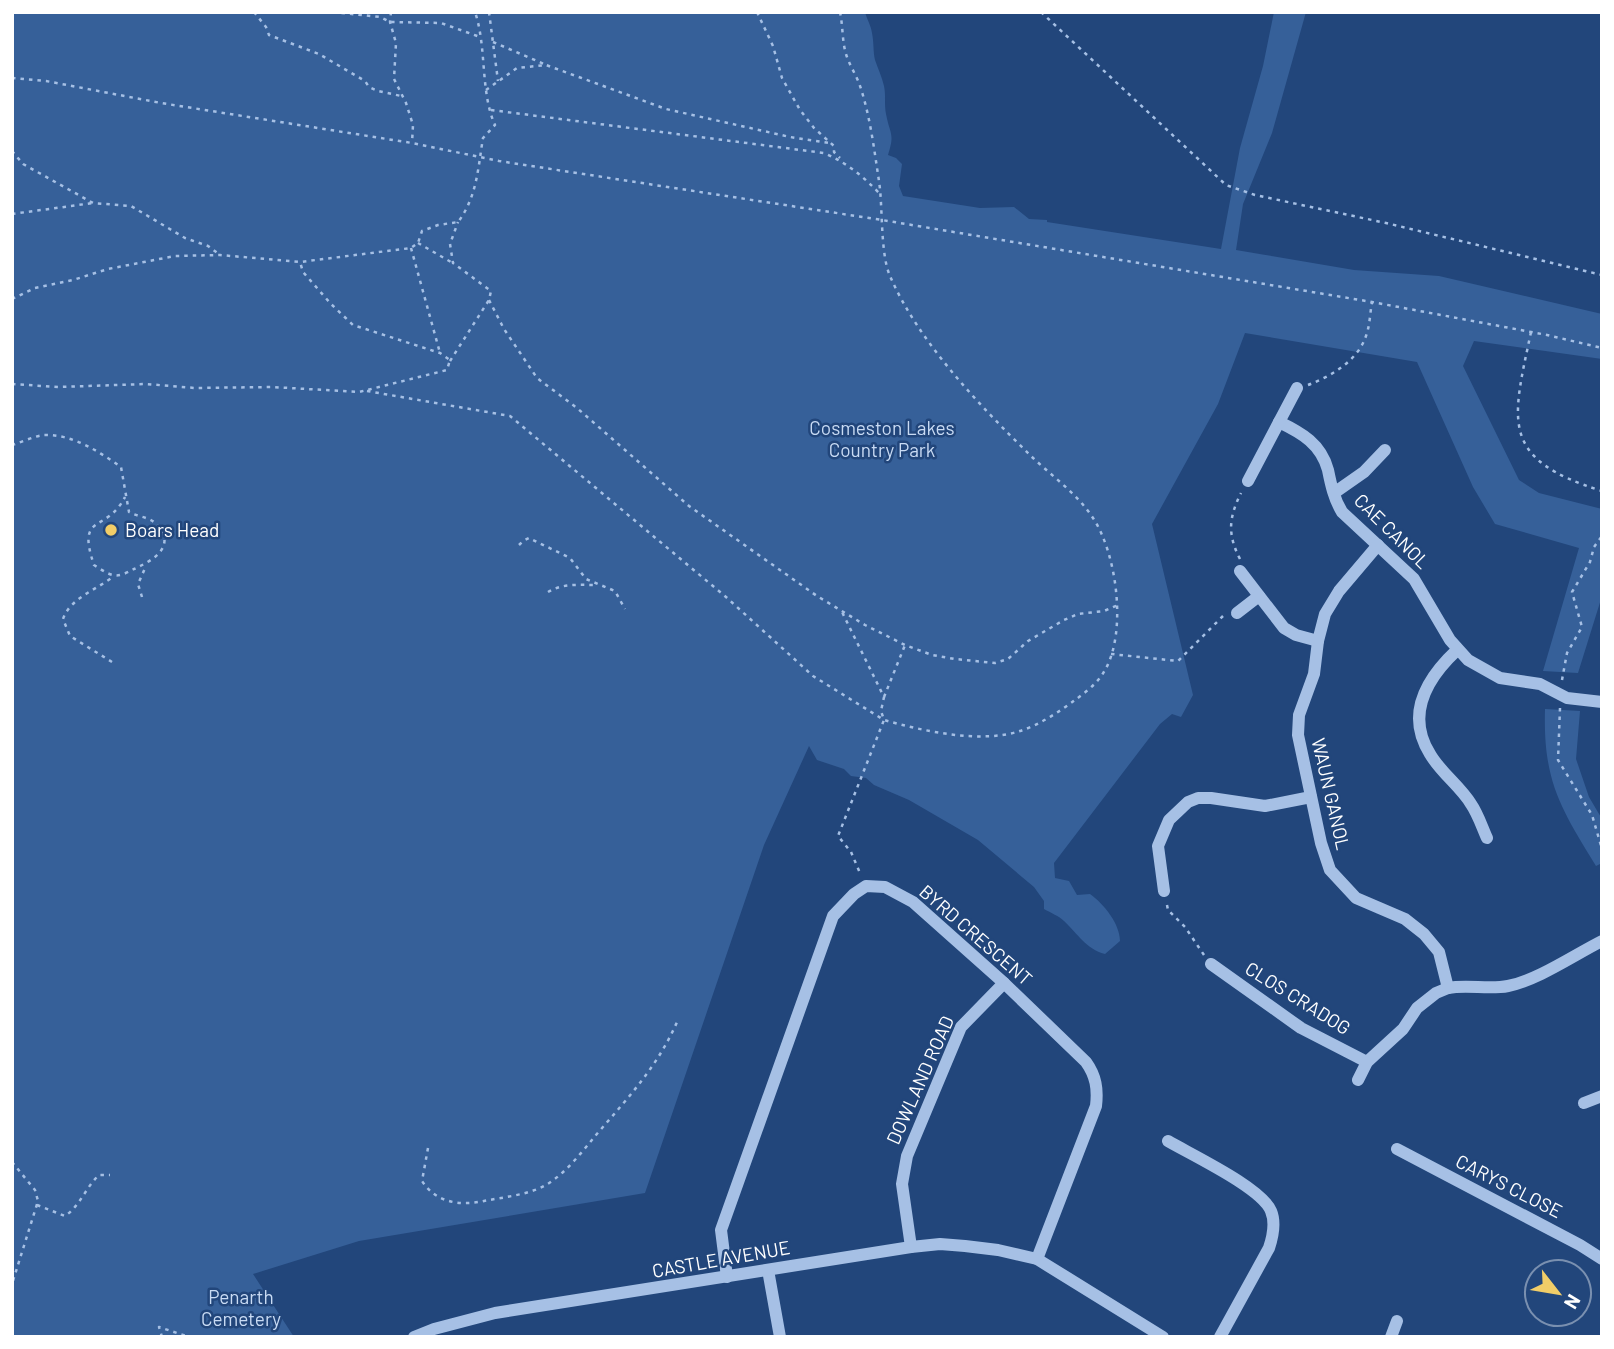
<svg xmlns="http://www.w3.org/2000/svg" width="1614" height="1349" font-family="Barlow,sans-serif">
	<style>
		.green { fill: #366099 }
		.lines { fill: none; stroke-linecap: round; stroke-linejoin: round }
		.path { stroke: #a6c0e5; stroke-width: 2.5; stroke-dasharray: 3.5 5; stroke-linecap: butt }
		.minor { stroke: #a6c0e5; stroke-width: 12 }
		.poi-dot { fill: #f1cd68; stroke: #22467b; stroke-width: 2.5 }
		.labels { text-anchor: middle; stroke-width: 5; stroke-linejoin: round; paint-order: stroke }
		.park-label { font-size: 19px; fill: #c9dbf4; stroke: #22467b }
		.poi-label { font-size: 19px; fill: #fff; stroke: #22467b; text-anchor: start }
		.street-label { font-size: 19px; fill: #fff; stroke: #22467b }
	</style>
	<rect width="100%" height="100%" fill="#22467b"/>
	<g class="green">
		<path d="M12,12H865C867,20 871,25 872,33C874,43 873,51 875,60C878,69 882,77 884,86C886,95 884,104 886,114C890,135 895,133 888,155L896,158L902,164L899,186L903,196L980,208L1014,207L1029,219L1047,220V222L1221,249L1240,148L1263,66L1274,12H1306L1272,133L1243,204L1236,250L1354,270L1439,276L1602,314V359L1474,341L1463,366L1519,480L1539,493L1602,509V596L1578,673L1543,671L1579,548L1495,524L1473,487L1417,362L1245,333L1218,404L1152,524L1193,695L1181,717L1172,714L1160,724L1054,863L1055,878L1069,881L1077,895L1090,894C1104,904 1120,924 1120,941L1105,954C1086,949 1078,934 1064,921C1059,916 1051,913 1044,909V901L1034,887L978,840L909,800L874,785L866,778L851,776L844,769L817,760L809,746L764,845L645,1193L359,1241L253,1274L294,1337H12Z"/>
		<path d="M1545,709L1580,711L1576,759L1589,797L1602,819V863L1596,866C1560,807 1543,781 1545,709Z"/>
	</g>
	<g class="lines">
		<g class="path">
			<path d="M254,12L266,27L269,35L319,54L365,81L369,87L378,91L401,96"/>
			<path d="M333,12L380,17L390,22L441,23L480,37"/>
			<path d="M391,12L390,22L396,43L394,79L406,103L413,125L412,143"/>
			<path d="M489,12L498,81"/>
			<path d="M757,12L773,46L782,78L800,110L814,128L834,146V152L840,158"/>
			<path d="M840,12C843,26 842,41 846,54C849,64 855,73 859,83C870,114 874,149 879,181C883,207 880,253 890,276C918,341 979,405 1029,454C1050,475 1076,492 1093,518C1117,554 1127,632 1105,670C1098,683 1086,692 1075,700C1059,712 1039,725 1020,731C980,744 923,731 884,720L881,711L884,697L841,610"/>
			<path d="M1041,12L1226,185L1255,195L1386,223L1602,275"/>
			<path d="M493,42L544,64"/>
			<path d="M12,78L46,81L161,103L412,143L499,161L882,220L1372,302L1547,335L1602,348"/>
			<path d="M486,90L517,68L546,65L666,109L790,137L829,143"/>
			<path d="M491,110L824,153C847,163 863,176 880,194"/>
			<path d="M12,151L23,164L93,203L131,206L185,238L208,246L220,255"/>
			<path d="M12,214L93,203"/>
			<path d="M418,243L451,262"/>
			<path d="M411,248L440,353"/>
			<path d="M12,299L35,288L73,280L108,269L175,256L220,255L300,262L411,248L418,243L422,231L438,225L458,222C477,197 478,168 483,138L495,125C480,92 487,47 475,12"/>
			<path d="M489,300L504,329L537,378L577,408L689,506L817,596L865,625L905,645L932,655L955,659L995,663L1008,659L1028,641L1064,620L1078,614L1104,611L1118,605"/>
			<path d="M1531,332C1512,422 1499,459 1602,491"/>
			<path d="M450,361L489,300L491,291L453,263L450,244L458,222"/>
			<path d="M12,384L58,387L146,384L195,388L272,387L359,392L447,370L450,360L440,353L353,325L331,304L303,272L300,262"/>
			<path d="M1308,385C1332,376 1358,360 1366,336C1370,325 1370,313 1372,302"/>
			<path d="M367,391L510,416L726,597L813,676L884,720L838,836L851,852L860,873"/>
			<path d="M12,445C22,442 34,436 44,435C72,434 98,451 121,467L129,512C136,516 147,517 154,522C179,545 154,560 134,569C128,572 120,577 113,575C107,574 99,568 94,565C76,512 106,534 125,497"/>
			<path d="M519,545L523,541L529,538L570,558L586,579L615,591L625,609"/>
			<path d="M1240,559C1227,534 1229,517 1241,493"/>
			<path d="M548,592C563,583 580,585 597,585"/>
			<path d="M142,597L138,584L146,566"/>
			<path d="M1111,654L1178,661L1225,614"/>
			<path d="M112,662L70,636L63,619C70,598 98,589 114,576"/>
			<path d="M1562,680L1567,653L1582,627L1572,592L1590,562L1594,547L1602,536"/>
			<path d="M884,697L905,645"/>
			<path d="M1560,708L1558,760L1592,815L1602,849"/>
			<path d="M1167,905L1168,910L1185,927L1204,955"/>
			<path d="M428,1148L422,1181C436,1203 460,1206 484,1201C504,1197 528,1195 546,1185C566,1173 581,1153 596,1135C627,1099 658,1066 677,1022"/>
			<path d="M12,1162L35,1190L38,1201L12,1284"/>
			<path d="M37,1205L65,1216C80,1206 86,1187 99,1175H110"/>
			<path d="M162,1337L159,1327L189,1337"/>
		</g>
		<g class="minor">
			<path d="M1279,422C1302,433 1321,444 1328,470C1331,485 1334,499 1342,512L1414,579L1450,640L1468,660L1500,678L1540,684L1567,698L1602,702"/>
			<path d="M1248,481L1297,388"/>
			<path d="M1334,493L1364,472L1385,450"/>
			<path d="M1240,571L1284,628L1296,635L1318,641"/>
			<path d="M1237,613L1259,596"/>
			<path d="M1457,650C1427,678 1405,714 1430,754C1441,773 1460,786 1471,804C1478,814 1482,827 1487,838"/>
			<path d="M1164,891L1158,846L1169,820L1188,802L1198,798H1211L1265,806L1311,797"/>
			<path d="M1211,964L1301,1028L1367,1062"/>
			<path d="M1448,988C1468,984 1488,990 1508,986C1538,980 1574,955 1602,941"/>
			<path d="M1358,1080L1367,1062L1403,1029L1417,1008L1436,993L1448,988L1439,952L1424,934L1405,919L1356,898L1330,870L1321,843L1298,735L1299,715L1314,674L1318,641L1325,614L1339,591L1378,545"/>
			<path d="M1584,1103L1602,1096"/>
			<path d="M1168,1141C1192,1155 1262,1188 1271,1211C1276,1223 1273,1236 1269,1248L1220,1337"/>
			<path d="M1397,1149L1580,1245L1602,1259"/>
			<path d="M911,1247L902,1184L907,1156L961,1027L1004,983"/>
			<path d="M768,1270L780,1337"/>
			<path d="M727,1277L721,1230L833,916L854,894L866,886L885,887L913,902L1004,983L1086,1062C1096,1076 1098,1089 1096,1106L1037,1259"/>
			<path d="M414,1337L434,1329L495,1313L911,1247L940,1244L965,1246L998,1250L1037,1259L1163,1337"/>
			<path d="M1391,1337L1397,1321"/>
		</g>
	</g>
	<circle class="poi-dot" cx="111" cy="530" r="7"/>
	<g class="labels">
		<g class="park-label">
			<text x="882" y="435">Cosmeston Lakes<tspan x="882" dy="22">Country Park</tspan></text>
			<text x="241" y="1304">Penarth<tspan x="241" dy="22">Cemetery</tspan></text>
		</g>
		<g class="poi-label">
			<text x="125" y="537">Boars Head</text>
		</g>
		<g class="street-label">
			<text transform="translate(1392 531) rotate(45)" y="7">CAE CANOL</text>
			<text transform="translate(1331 794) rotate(77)" y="7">WAUN GANOL</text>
			<text transform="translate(976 935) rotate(41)" y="7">BYRD CRESCENT</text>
			<text transform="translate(1298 998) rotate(32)" y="7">CLOS CRADOG</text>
			<text transform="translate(920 1080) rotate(-66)" y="7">DOWLAND ROAD</text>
			<text transform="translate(1509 1186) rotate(27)" y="7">CARYS CLOSE</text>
			<text transform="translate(721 1259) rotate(-10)" y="7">CASTLE AVENUE</text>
		</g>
	</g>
	<rect width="1614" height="1349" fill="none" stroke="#ffffff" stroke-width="28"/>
	<g transform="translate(1558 1293) rotate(121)"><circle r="33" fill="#22467b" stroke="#7a90b0" stroke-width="2"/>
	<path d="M0-5L12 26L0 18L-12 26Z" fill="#f1cd68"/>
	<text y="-10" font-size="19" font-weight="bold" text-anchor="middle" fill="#ffffff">N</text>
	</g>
</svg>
